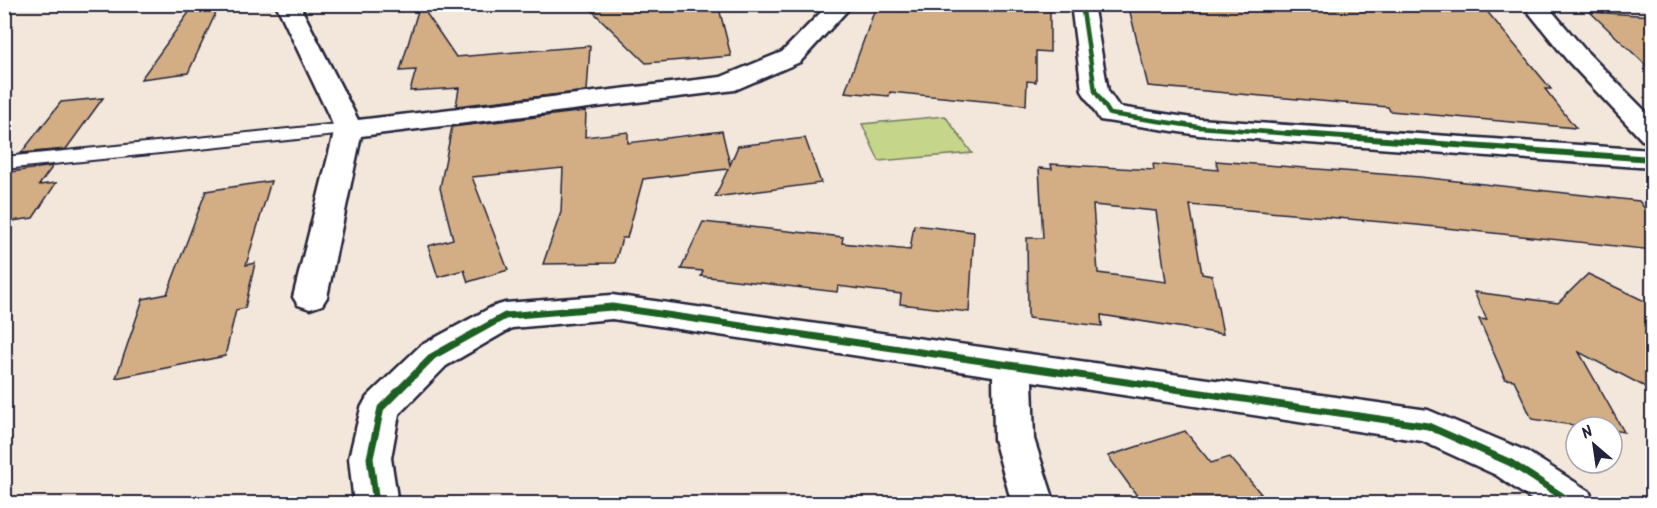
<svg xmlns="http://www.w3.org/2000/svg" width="1657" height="508" font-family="Kalam,sans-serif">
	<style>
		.green { fill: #c5d68b; stroke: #747c63; stroke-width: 1.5 }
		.building { fill: #d3ae85; stroke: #22223b; stroke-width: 1.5; fill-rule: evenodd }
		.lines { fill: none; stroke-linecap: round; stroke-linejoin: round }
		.lane-casing { stroke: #22223b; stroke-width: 4 }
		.street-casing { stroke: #22223b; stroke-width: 5 }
		.lane { fill: #fff; fill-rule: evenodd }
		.street { fill: #fff; fill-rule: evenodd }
		.cycleway-far2-casing { stroke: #fff; stroke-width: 8 }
		.cycleway-far1-casing { stroke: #fff; stroke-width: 10 }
		.cycleway-casing { stroke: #fff; stroke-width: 10 }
		.cycleway-far2 { stroke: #1b5e20; stroke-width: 4.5 }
		.cycleway-far1 { stroke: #1b5e20; stroke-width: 6 }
		.cycleway { stroke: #1b5e20; stroke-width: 7 }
	</style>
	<rect width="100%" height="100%" fill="#f2e7da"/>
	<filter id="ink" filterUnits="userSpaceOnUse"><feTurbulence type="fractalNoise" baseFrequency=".0167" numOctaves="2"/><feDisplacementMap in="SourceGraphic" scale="12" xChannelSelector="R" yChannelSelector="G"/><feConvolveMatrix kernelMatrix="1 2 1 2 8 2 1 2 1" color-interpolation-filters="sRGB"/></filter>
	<g filter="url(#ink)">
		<path class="green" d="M945,116L972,153L879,161L862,124Z"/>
		<g class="building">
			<path d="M195,4H220L188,73L141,79Z"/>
			<path d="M420,4L456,57L590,46L587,91L456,106L459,88L410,91L416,70L400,71Z"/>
			<path d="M585,4H718L731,56L646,63Z"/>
			<path d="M889,4H1050V52L1036,51V82L1027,81L1026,105L890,92L889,96L845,92L875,9L887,10Z"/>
			<path d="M1128,4H1481L1551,89H1545L1576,128L1390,111L1388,107L1148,86Z"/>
			<path d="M1590,12L1653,16V72Z"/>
			<path d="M103,98L66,149L21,153L61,102Z"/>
			<path d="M586,111L585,137L628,132V143L722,131L730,165L738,146L805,138L821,183L715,197L728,169L643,179L627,238H622L615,263L543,264L561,212L563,168L472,177L508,270L468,282L464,270L438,277L428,246L453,239L440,188L452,127Z"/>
			<path d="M1216,161L1420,177L1639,201L1653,219V250L1417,225L1190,205L1202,274L1212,276L1223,334L1101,315L1102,326L1028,318L1027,238H1043L1039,168L1052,169L1051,164L1154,170L1153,164L1218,170ZM1093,205L1156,211L1166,282L1098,273Z"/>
			<path d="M53,166L39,185L56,183L33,218L12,221L4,231V173Z"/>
			<path d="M271,181L246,265L255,263L245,308L236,310L225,356L116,378L143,299L167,294L206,191Z"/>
			<path d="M703,222L843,237L842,243L910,250L914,225L974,232L969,312L900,304L901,294L838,286L837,292L701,276L703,271L681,269Z"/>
			<path d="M1588,274L1653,305V391L1579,352L1624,432L1612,430V427H1586L1532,419L1514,380L1505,379L1479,319L1487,320L1474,292L1558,303Z"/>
			<path d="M1185,431L1211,463L1230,457L1261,494L1236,504H1143L1108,456Z"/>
		</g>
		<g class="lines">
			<defs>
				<path id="lane" d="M349,123L356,125L359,129L356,133L4,169V157Z"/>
				<g id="street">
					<path d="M276,4H299L358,120L721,77L782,52L829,4H853L800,62L735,90L361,136L327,297L322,305L310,309L298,305L293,297L335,129Z"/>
					<path d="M1071,4H1093L1108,91L1119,107L1199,119L1652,150V168L1199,135L1100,120L1082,91Z"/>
					<path d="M1522,4H1546L1585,50L1652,118V142L1642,140L1567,60Z"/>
					<path d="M612,295L1428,410L1526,451L1589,491L1595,504H1538L1496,475L1422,441L1032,381L1034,439L1055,504H1012L994,439L993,376L612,319L512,328L446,366L399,414L391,458L398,504H354L349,458L361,408L367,397L420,346L492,307L505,303Z"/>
				</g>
			</defs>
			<use href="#lane" class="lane-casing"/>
			<use href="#street" class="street-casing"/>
			<use href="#lane" class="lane"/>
			<use href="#street" class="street"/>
			<defs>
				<path id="cycleway-far2" d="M1082,4L1095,91L1110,114L1199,127L1308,135"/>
				<path id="cycleway-far1" d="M1287,133L1652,159"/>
				<path id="cycleway" d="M376,504L370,458L381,408L433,356L505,316L612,307L1428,426L1511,463L1574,504"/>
			</defs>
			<use href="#cycleway-far2" class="cycleway-far2-casing"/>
			<use href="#cycleway-far1" class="cycleway-far1-casing"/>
			<use href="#cycleway" class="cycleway-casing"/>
			<use href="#cycleway-far2" class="cycleway-far2"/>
			<use href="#cycleway-far1" class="cycleway-far1"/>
			<use href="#cycleway" class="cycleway"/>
		</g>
	</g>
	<rect width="1657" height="508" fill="none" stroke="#fff" stroke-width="24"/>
	<rect x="12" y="12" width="1633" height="484" fill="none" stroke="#22223b" stroke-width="2" filter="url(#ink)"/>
	<g transform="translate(1594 445) rotate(331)"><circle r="28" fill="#ffffff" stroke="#a7a7b1" stroke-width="1.5"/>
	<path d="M0-4.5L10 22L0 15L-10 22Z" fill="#22223b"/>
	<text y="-9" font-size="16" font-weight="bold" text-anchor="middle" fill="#22223b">N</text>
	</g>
</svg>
